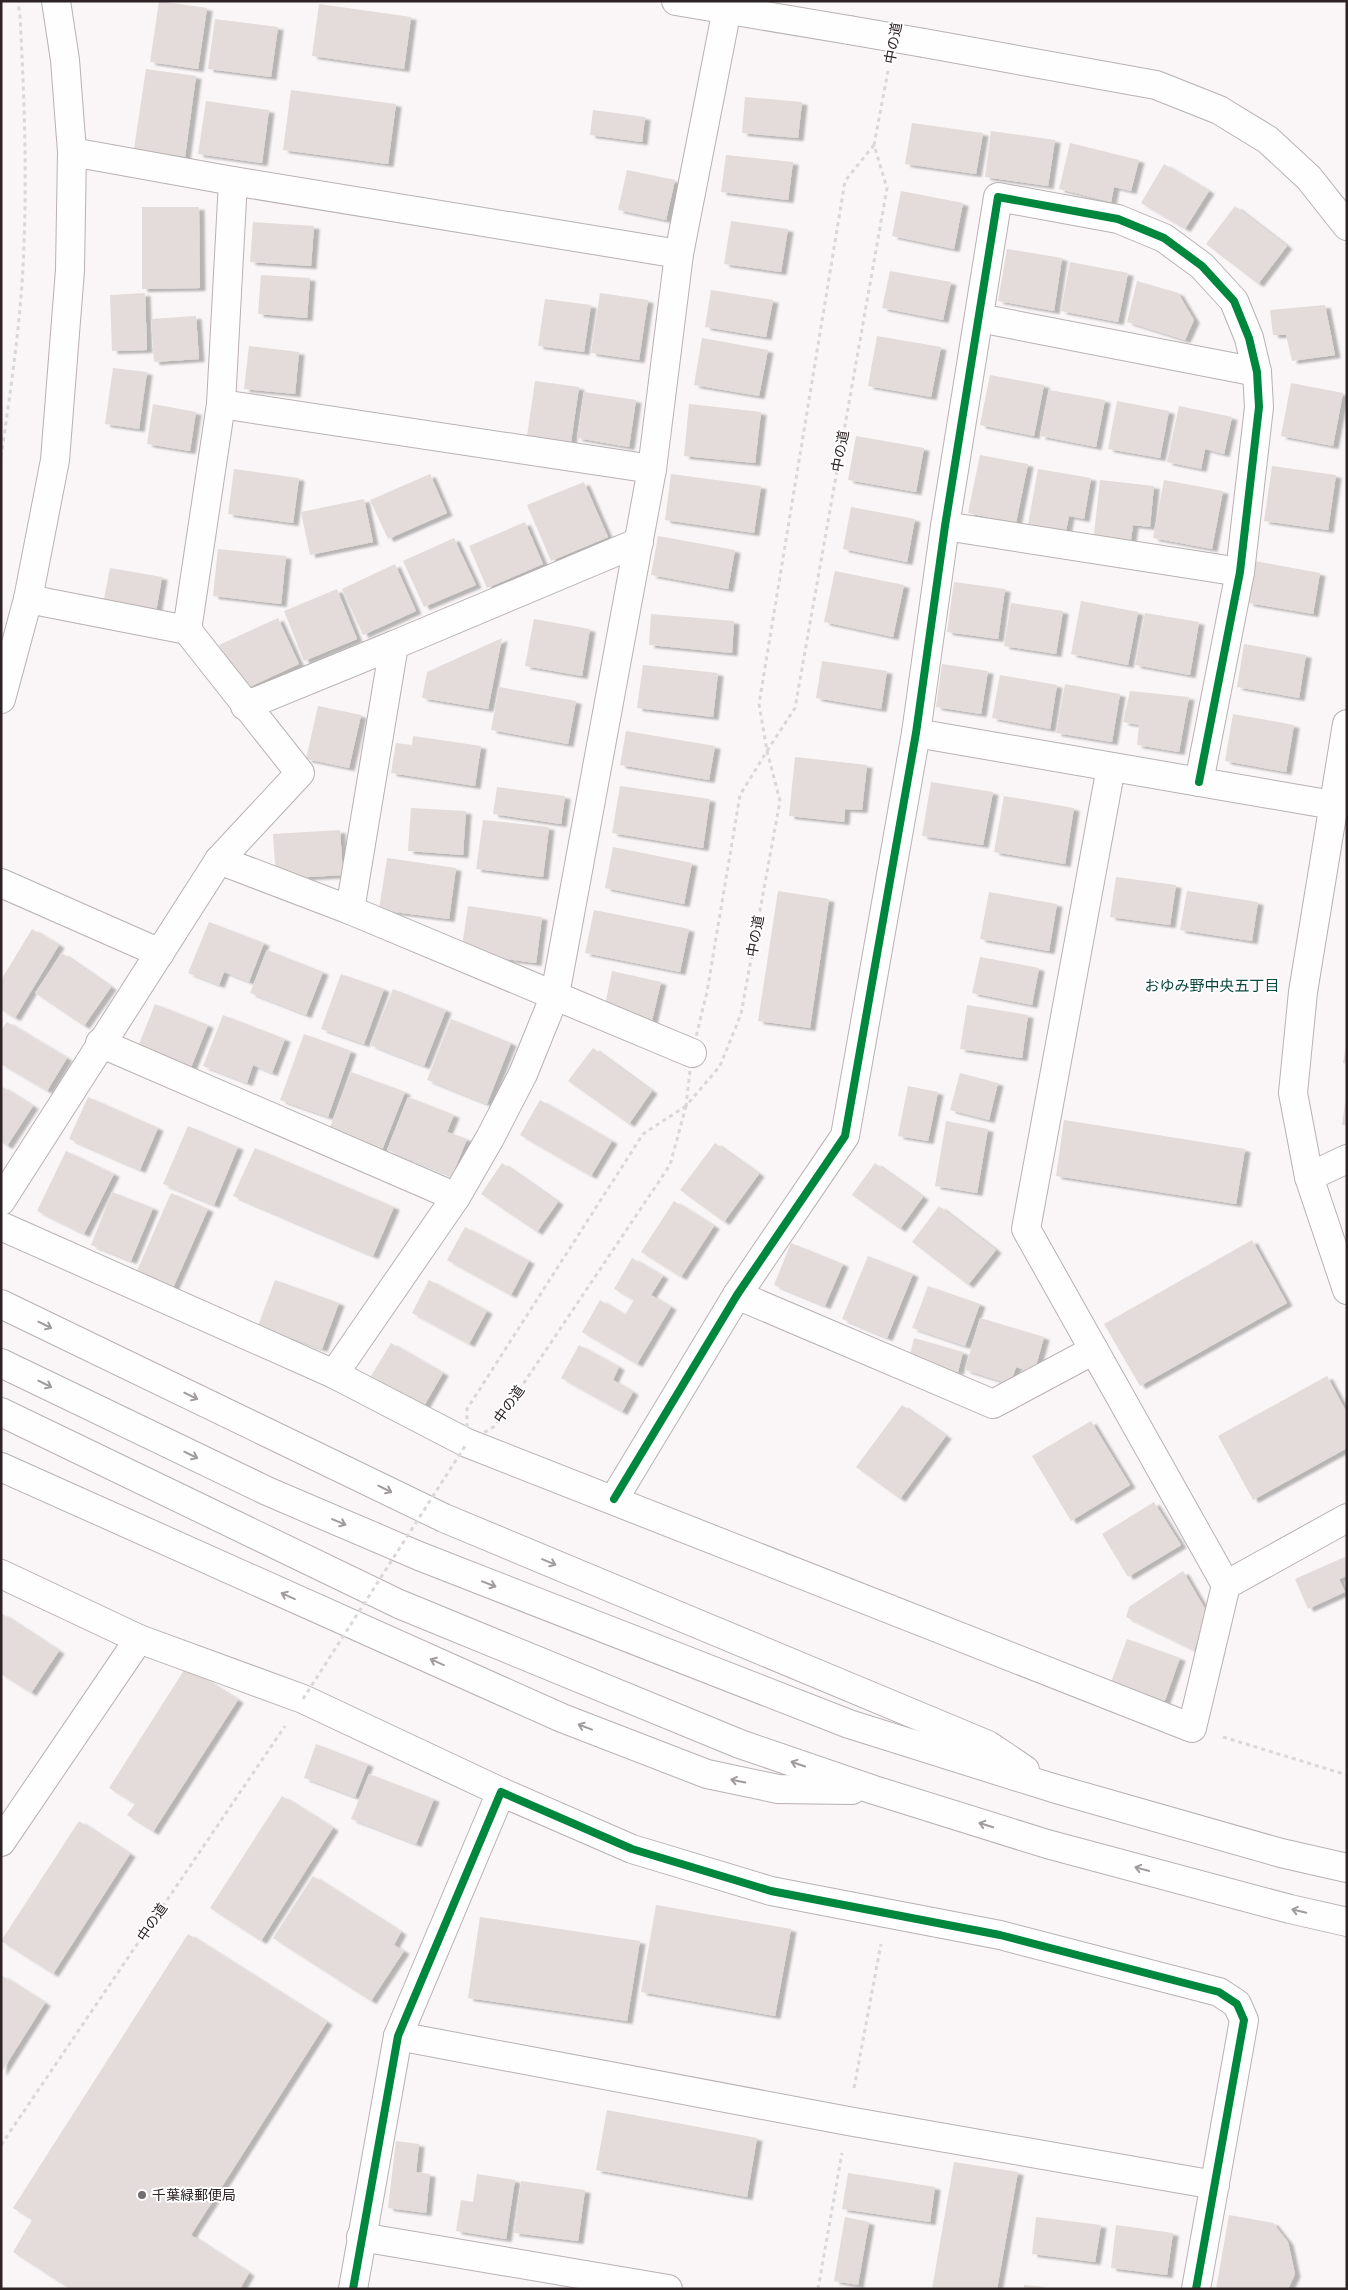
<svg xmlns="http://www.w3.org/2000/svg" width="1348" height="2290" font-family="'PT Sans Narrow','Noto Sans JP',sans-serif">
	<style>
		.building { fill: #e3dcda; filter: url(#shadow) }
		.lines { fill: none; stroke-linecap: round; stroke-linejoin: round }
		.minor-casing { stroke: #b9b1b2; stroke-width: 30 }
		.tertiary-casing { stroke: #b9b1b2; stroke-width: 30 }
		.path { stroke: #dad7d8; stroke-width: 3; stroke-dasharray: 4 4; stroke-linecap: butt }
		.minor { stroke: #fefefe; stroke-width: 28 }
		.tertiary { stroke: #fefefe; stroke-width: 28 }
		.tertiary-bridge-casing { stroke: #b9b1b2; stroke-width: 30; stroke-linecap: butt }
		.path-bridge { stroke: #dad7d8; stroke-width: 3; stroke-dasharray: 4 4; stroke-linecap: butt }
		.tertiary-bridge { stroke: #fefefe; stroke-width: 28 }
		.cycleway-casing { stroke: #fff; stroke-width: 11 }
		.cycleway { stroke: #00873e; stroke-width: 8 }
		.oneway { stroke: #a09b9c }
		.poi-dot { fill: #756c6e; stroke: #fff; stroke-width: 2 }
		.labels { text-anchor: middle; stroke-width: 4; stroke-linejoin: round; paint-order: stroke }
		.street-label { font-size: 14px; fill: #2d2224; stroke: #fff }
		.poi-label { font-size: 14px; fill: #2d2224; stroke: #fff; text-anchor: start }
		.neighbourhood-label { font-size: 15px; fill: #0c463c; stroke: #fff }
	</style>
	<defs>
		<filter id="shadow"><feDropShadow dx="5.5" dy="3" stdDeviation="1" flood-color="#0004"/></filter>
	</defs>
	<rect width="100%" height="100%" fill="#faf5f6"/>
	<g class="building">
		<path d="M159,1L207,8L198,69L150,62Z"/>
		<path d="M319,4L411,17L404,69L312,56Z"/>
		<path d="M215,19L278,27L271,77L208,69Z"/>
		<path d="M146,69L196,76L185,157L134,149Z"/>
		<path d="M291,90L396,104L388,164L283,150Z"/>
		<path d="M745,97L802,102L798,138L742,133Z"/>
		<path d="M206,101L269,110L262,163L198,154Z"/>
		<path d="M593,110L645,117L642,142L590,135Z"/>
		<path d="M912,123L983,133L976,174L905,164Z"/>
		<path d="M991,131L1055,140L1048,186L985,177Z"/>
		<path d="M1070,143L1139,160L1131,191L1114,187L1111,202L1059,189Z"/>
		<path d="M726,155L793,162L788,200L721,192Z"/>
		<path d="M1164,164L1209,191L1185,229L1141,203Z"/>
		<path d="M627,170L675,180L666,220L618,210Z"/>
		<path d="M901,191L963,203L954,249L892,236Z"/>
		<path d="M1235,206L1287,246L1258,284L1206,244Z"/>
		<path d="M142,207H199L200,288L142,289Z"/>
		<path d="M731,221L788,229L781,272L724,264Z"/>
		<path d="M253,222L314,226L311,266L250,262Z"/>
		<path d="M1007,249L1062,258L1054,311L998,301Z"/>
		<path d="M1070,262L1128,273L1118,322L1061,311Z"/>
		<path d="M890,271L951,282L943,320L882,308Z"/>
		<path d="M261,275L310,278L307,318L258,314Z"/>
		<path d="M1137,281L1178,293L1194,320L1185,340L1127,322Z"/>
		<path d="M711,290L773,300L766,337L705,327Z"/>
		<path d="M145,293L147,350L112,351L110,295Z"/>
		<path d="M600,293L648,300L639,360L591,353Z"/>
		<path d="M545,299L591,305L584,352L538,346Z"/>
		<path d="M1325,305L1335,355L1292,361L1286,335H1273L1270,310Z"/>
		<path d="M196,316L199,359L154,362L151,319Z"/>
		<path d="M877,336L941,347L931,397L868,386Z"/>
		<path d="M702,338L768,350L759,396L694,385Z"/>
		<path d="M249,346L299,352L295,394L244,389Z"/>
		<path d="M113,368L147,372L139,429L105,424Z"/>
		<path d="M990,375L1044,385L1034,436L980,425Z"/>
		<path d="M535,381L579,387L571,442L527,436Z"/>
		<path d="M1291,383L1343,393L1333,446L1281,436Z"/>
		<path d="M1049,390L1105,400L1096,447L1040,436Z"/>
		<path d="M584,392L636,400L629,447L577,438Z"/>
		<path d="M1117,401L1169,411L1160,458L1108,449Z"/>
		<path d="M153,404L196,412L190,451L147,444Z"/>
		<path d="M689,404L761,412L755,463L684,456Z"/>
		<path d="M1179,406L1232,417L1224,454L1205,449L1201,469L1167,462Z"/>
		<path d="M856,436L924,448L916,492L848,480Z"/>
		<path d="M980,455L1028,464L1016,523L968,513Z"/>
		<path d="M1272,466L1336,475L1328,530L1264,521Z"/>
		<path d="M234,469L299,478L293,523L228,514Z"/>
		<path d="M1038,469L1091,478L1084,519L1069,516L1066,531L1028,525Z"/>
		<path d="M430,474L447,513L388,539L370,500Z"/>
		<path d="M671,474L761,486L754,533L665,520Z"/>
		<path d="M1100,480L1154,486L1150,527L1133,525L1130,547L1093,543Z"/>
		<path d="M1164,480L1223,491L1212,549L1153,538Z"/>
		<path d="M584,482L608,537L551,561L527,505Z"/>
		<path d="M364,499L373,542L310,555L301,512Z"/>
		<path d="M851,507L915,519L907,562L843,549Z"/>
		<path d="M525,522L543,564L487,588L469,546Z"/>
		<path d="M658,536L735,550L728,589L651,575Z"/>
		<path d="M454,538L476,585L424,607L403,561Z"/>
		<path d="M218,549L286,556L281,604L213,596Z"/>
		<path d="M1255,561L1320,573L1313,614L1248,603Z"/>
		<path d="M395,564L416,611L363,635L342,589Z"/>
		<path d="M110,568L162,577L155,618L102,609Z"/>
		<path d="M835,571L904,585L893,637L824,622Z"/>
		<path d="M954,582L1005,589L998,639L947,632Z"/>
		<path d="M337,589L357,639L304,661L284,611Z"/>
		<path d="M1081,601L1138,612L1128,665L1071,654Z"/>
		<path d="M1011,603L1063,611L1056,654L1004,646Z"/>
		<path d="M1145,613L1199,622L1190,675L1135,665Z"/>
		<path d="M651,614L734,621L732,653L649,645Z"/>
		<path d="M278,618L299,664L241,691L219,645Z"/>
		<path d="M534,619L590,629L582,676L525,666Z"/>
		<path d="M502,638L488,709L422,698L427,672Z"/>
		<path d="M1244,644L1306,655L1299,698L1237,687Z"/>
		<path d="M822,661L887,671L881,709L816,698Z"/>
		<path d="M942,664L988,671L981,714L936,707Z"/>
		<path d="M643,665L718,673L713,717L637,708Z"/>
		<path d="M1000,675L1057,685L1050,729L992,718Z"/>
		<path d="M1065,684L1120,694L1112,742L1056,733Z"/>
		<path d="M499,687L576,701L568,744L491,730Z"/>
		<path d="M1130,691L1189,697L1179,752L1137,745L1139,725L1123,722Z"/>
		<path d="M318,706L361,715L349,768L306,759Z"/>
		<path d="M1233,714L1294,725L1286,772L1225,761Z"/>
		<path d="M626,731L715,746L709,780L620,765Z"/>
		<path d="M413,736L481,746L475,786L391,773L396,743L412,745Z"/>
		<path d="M795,757L867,765L862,810L845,809L844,822L789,816Z"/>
		<path d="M931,782L993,792L983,845L922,836Z"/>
		<path d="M620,786L710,799L703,848L612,833Z"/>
		<path d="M497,787L565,796L561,824L493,814Z"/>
		<path d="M1004,796L1074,808L1065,864L994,852Z"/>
		<path d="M411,808L466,811L463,855L408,851Z"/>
		<path d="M483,820L549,827L543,877L476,869Z"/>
		<path d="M340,830L343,875L276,879L273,834Z"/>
		<path d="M613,847L692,863L684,904L605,888Z"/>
		<path d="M387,858L456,868L449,919L379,910Z"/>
		<path d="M1116,877L1176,885L1170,925L1110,917Z"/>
		<path d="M778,891L829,899L810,1028L758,1021Z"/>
		<path d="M1187,891L1258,902L1252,941L1180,930Z"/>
		<path d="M989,892L1057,904L1049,951L980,939Z"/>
		<path d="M468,906L542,917L536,963L461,953Z"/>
		<path d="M594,910L689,929L680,972L585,953Z"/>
		<path d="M209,922L264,943L249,982L224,972L219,985L188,973Z"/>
		<path d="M32,929L59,945L15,1018L1,1010V980Z"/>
		<path d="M267,950L323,972L306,1015L250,993Z"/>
		<path d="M62,953L111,987L84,1026L35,993Z"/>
		<path d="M980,957L1039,968L1032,1005L972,993Z"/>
		<path d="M612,971L661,982L652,1021L604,1010Z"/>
		<path d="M341,974L384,989L364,1044L321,1029Z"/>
		<path d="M393,989L446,1010L424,1066L370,1045Z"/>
		<path d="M155,1004L208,1025L188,1075L135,1054Z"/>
		<path d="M967,1005L1028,1015L1022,1058L960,1049Z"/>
		<path d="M223,1015L285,1039L272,1073L253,1065L247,1083L203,1066Z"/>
		<path d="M451,1019L511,1043L487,1104L427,1080Z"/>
		<path d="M7,1022L67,1058L47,1091L1,1064V1030Z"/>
		<path d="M304,1034L351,1051L328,1117L280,1100Z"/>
		<path d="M1346,1045H1347V1064L1343,1063Z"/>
		<path d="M593,1048L652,1091L629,1124L568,1081Z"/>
		<path d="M351,1072L405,1092L382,1150L329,1130Z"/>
		<path d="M960,1073L998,1083L989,1120L950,1110Z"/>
		<path d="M1,1086L33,1106L7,1146L1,1142Z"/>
		<path d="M908,1086L938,1092L928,1141L898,1136Z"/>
		<path d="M1346,1096H1347V1125H1342Z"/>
		<path d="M88,1097L158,1128L140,1170L69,1139Z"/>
		<path d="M408,1097L454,1115L447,1132L467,1139L452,1176L387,1150Z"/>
		<path d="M540,1100L612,1141L591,1176L520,1135Z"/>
		<path d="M1064,1120L1245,1149L1236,1204L1056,1176Z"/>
		<path d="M946,1121L988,1129L977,1193L935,1186Z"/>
		<path d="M188,1126L238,1147L214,1205L163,1184Z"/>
		<path d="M715,1143L759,1174L724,1222L680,1190Z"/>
		<path d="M255,1148L394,1207L373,1256L233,1196Z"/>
		<path d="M66,1151L114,1174L84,1234L37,1211Z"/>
		<path d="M502,1163L558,1202L537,1232L481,1194Z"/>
		<path d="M875,1163L923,1197L900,1229L852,1195Z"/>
		<path d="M112,1192L153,1208L131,1261L91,1245Z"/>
		<path d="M171,1193L208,1209L173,1288L136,1273Z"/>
		<path d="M674,1201L714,1226L681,1277L641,1252Z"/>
		<path d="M939,1206L996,1250L968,1285L912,1242Z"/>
		<path d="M465,1227L529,1261L511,1295L447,1260Z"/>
		<path d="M1252,1240L1287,1303L1140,1386L1104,1324Z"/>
		<path d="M791,1243L843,1264L825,1306L774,1285Z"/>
		<path d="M868,1256L913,1274L887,1338L842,1319Z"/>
		<path d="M632,1258L663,1276L651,1295L671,1307L637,1364L582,1332L600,1300L625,1315L634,1300L614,1289Z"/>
		<path d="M275,1280L339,1303L322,1349L258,1326Z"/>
		<path d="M429,1280L487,1311L469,1344L412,1313Z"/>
		<path d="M928,1286L980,1304L965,1346L912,1328Z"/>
		<path d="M980,1318L1044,1337L1034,1373L1016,1367L1010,1384L965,1370Z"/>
		<path d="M914,1338L963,1352L958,1372L909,1359Z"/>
		<path d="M391,1343L443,1373L424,1406L371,1376Z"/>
		<path d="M579,1345L619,1367L613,1380L633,1392L622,1412L561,1378Z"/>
		<path d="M1327,1376L1347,1413V1448L1253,1500L1218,1436Z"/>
		<path d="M902,1405L946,1436L900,1499L856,1467Z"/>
		<path d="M1091,1421L1130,1485L1071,1521L1032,1456Z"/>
		<path d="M1154,1502L1181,1545L1128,1577L1102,1534Z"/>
		<path d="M1347,1556V1576L1339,1579L1345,1592L1308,1609L1295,1579Z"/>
		<path d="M1183,1571L1208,1614L1194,1650L1126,1617L1129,1607Z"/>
		<path d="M1,1613L59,1651L31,1693L1,1674Z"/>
		<path d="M1127,1639L1180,1658L1164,1703L1110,1685Z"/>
		<path d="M186,1667L238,1700L153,1832L127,1815L135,1804L109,1788Z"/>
		<path d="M316,1744L368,1764L355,1797L304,1778Z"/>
		<path d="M369,1774L434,1799L416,1844L351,1819Z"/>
		<path d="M282,1796L333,1828L261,1941L210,1908Z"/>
		<path d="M79,1821L130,1854L53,1974L1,1941Z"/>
		<path d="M313,1876L401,1932L394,1945L404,1951L371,2001L273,1938Z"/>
		<path d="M656,1905L791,1929L775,2016L641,1992Z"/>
		<path d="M480,1917L640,1941L627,2021L468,1998Z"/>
		<path d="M188,1934L327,2022L191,2235L249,2273L240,2289H70L13,2252L32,2220L13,2208Z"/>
		<path d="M1,1975L45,2003L1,2073Z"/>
		<path d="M607,2110L757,2138L747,2197L596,2170Z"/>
		<path d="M396,2141L419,2144L416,2172L430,2174L426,2213L388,2208Z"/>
		<path d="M954,2162L1018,2172L997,2289H932Z"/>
		<path d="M848,2173L935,2187L930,2222L842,2209Z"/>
		<path d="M477,2174L515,2180L506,2239L456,2231L461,2200L473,2202Z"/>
		<path d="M521,2181L585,2190L578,2241L514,2233Z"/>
		<path d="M1229,2215L1273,2223L1288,2242L1295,2274L1288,2289H1216Z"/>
		<path d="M845,2217L869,2222L858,2285L834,2281Z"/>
		<path d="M1036,2217L1101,2225L1095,2262L1032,2254Z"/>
		<path d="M1116,2225L1173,2233L1167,2275L1111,2268Z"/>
		<path d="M1024,2285L1045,2287V2289H1024Z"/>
	</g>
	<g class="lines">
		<defs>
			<g id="minor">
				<path d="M72,152L233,181L679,254"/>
				<path d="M979,318L1257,372"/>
				<path d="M221,404L652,469"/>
				<path d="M945,526L1240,572"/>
				<path d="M28,599L187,630"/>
				<path d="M245,706L394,645"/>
				<path d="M916,733L1333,805"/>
				<path d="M1111,767L1026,1229L1226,1585"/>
				<path d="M219,860L350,910L692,1053"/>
				<path d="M1,883L160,953"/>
				<path d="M350,910L394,645L639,542"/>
				<path d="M100,1043L456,1197"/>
				<path d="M1309,1177L1347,1159"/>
				<path d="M1,1201L219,860L300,773L187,630L221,404L233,181"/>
				<path d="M1,1226L334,1374L467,1443L1192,1728L1226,1585L1347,1518"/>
				<path d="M737,1295L993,1404L1094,1350"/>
				<path d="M334,1374L456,1197L490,1138L523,1074L555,995L652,469L679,254L727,9"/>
				<path d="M614,1499L737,1295L845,1136L916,733L945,526L998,197L1118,219L1164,238L1202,266L1234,301L1249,338L1257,372L1259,407L1240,572L1199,782"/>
				<path d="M1,1574L139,1639L303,1699L501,1792"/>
				<path d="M1,1842L139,1639"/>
				<path d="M398,2036L848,2121L1215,2185"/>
				<path d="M361,2237L668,2289"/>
				<path d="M353,2289L398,2036L501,1792L632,1849L771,1891L1000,1935L1219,1992L1237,2004L1244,2020L1196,2289"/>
			</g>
			<g id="tertiary">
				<path d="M676,1L849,30"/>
				<path d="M924,43L1156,85L1219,110L1268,140L1309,178L1347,226"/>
				<path d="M1,699L28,599L55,460L70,270L72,152L65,60L56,1"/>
				<path d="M1347,724L1303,992L1293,1093L1309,1177L1347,1290"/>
				<path d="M1,1304L444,1518L988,1745L1025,1770"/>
				<path d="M1,1363L267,1491L419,1556L849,1724L1053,1788L1281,1853L1347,1868"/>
				<path d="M1,1412L399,1604L740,1744L874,1790L1047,1844L1290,1909L1347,1922"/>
				<path d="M1,1467L562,1718L707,1774L778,1789L852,1790"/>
			</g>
		</defs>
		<use href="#minor" class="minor-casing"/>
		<use href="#tertiary" class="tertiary-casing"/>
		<g class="path">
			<path d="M874,145L845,181L759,704L767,751L795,708L887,188L874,145L888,71"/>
			<path d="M1,457C11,387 22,315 24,243C27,167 24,92 20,16L18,1"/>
			<path d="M767,751L780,801L741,1014L720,1066L686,1106L692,1053L707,992L740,795Z"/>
			<path d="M686,1106L670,1165L495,1426L467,1443V1409L643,1134Z"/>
			<path d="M1223,1737L1347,1775"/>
			<path d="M854,2088L881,1944"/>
			<path d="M1,2145L285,1726"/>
			<path d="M818,2289L842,2153"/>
		</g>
		<use href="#minor" class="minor"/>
		<use href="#tertiary" class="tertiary"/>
		<defs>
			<path id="tertiary-bridge" d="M849,30L924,43"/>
		</defs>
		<use href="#tertiary-bridge" class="tertiary-bridge-casing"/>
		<path class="path-bridge" d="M303,1699L467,1443"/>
		<use href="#tertiary-bridge" class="tertiary-bridge"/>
		<defs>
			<g id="cycleway">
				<path d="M614,1499L737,1295L845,1136L916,733L945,526L998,197L1118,219L1164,238L1202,266L1234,301L1249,338L1257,372L1259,407L1240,572L1199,782"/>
				<path d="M353,2289L398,2036L501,1792L632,1849L771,1891L1000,1935L1219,1992L1237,2004L1244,2020L1196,2289"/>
			</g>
		</defs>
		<use href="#cycleway" class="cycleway-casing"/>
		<use href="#cycleway" class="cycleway"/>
	</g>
	<defs><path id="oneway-shaft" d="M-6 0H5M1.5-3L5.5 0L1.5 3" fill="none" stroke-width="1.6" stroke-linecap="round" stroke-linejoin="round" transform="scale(1.25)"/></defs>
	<g class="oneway">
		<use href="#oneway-shaft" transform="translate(45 1325) rotate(26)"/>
		<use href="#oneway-shaft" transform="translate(45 1384) rotate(26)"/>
		<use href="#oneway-shaft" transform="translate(191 1396) rotate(26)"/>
		<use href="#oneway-shaft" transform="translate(191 1455) rotate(26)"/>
		<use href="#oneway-shaft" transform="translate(385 1489) rotate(26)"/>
		<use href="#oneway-shaft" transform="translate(339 1522) rotate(23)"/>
		<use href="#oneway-shaft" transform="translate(549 1562) rotate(23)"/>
		<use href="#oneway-shaft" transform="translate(489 1584) rotate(21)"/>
		<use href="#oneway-shaft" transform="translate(288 1596) rotate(-156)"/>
		<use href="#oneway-shaft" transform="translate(437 1662) rotate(-156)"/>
		<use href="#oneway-shaft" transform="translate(585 1727) rotate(-159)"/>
		<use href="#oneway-shaft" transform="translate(798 1764) rotate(-161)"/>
		<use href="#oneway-shaft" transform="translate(738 1781) rotate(-168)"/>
		<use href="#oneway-shaft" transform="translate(986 1825) rotate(-163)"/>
		<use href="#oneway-shaft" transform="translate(1142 1869) rotate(-165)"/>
		<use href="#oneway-shaft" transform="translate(1299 1911) rotate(-167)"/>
	</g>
	<circle class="poi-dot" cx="142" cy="2195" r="5"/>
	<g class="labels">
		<g class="street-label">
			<text transform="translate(893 43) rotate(-80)" y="5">中の道</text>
			<text transform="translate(840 451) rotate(-80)" y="5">中の道</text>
			<text transform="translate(755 936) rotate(-80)" y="5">中の道</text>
			<text transform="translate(509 1404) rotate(-55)" y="5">中の道</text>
			<text transform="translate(152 1922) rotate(-56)" y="5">中の道</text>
		</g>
		<g class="poi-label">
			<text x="152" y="2200">千葉緑郵便局</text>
		</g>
		<g class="neighbourhood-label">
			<text x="1212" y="991">おゆみ野中央五丁目</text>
		</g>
	</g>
	<rect width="1348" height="2290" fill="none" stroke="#2d2224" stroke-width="5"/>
</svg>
